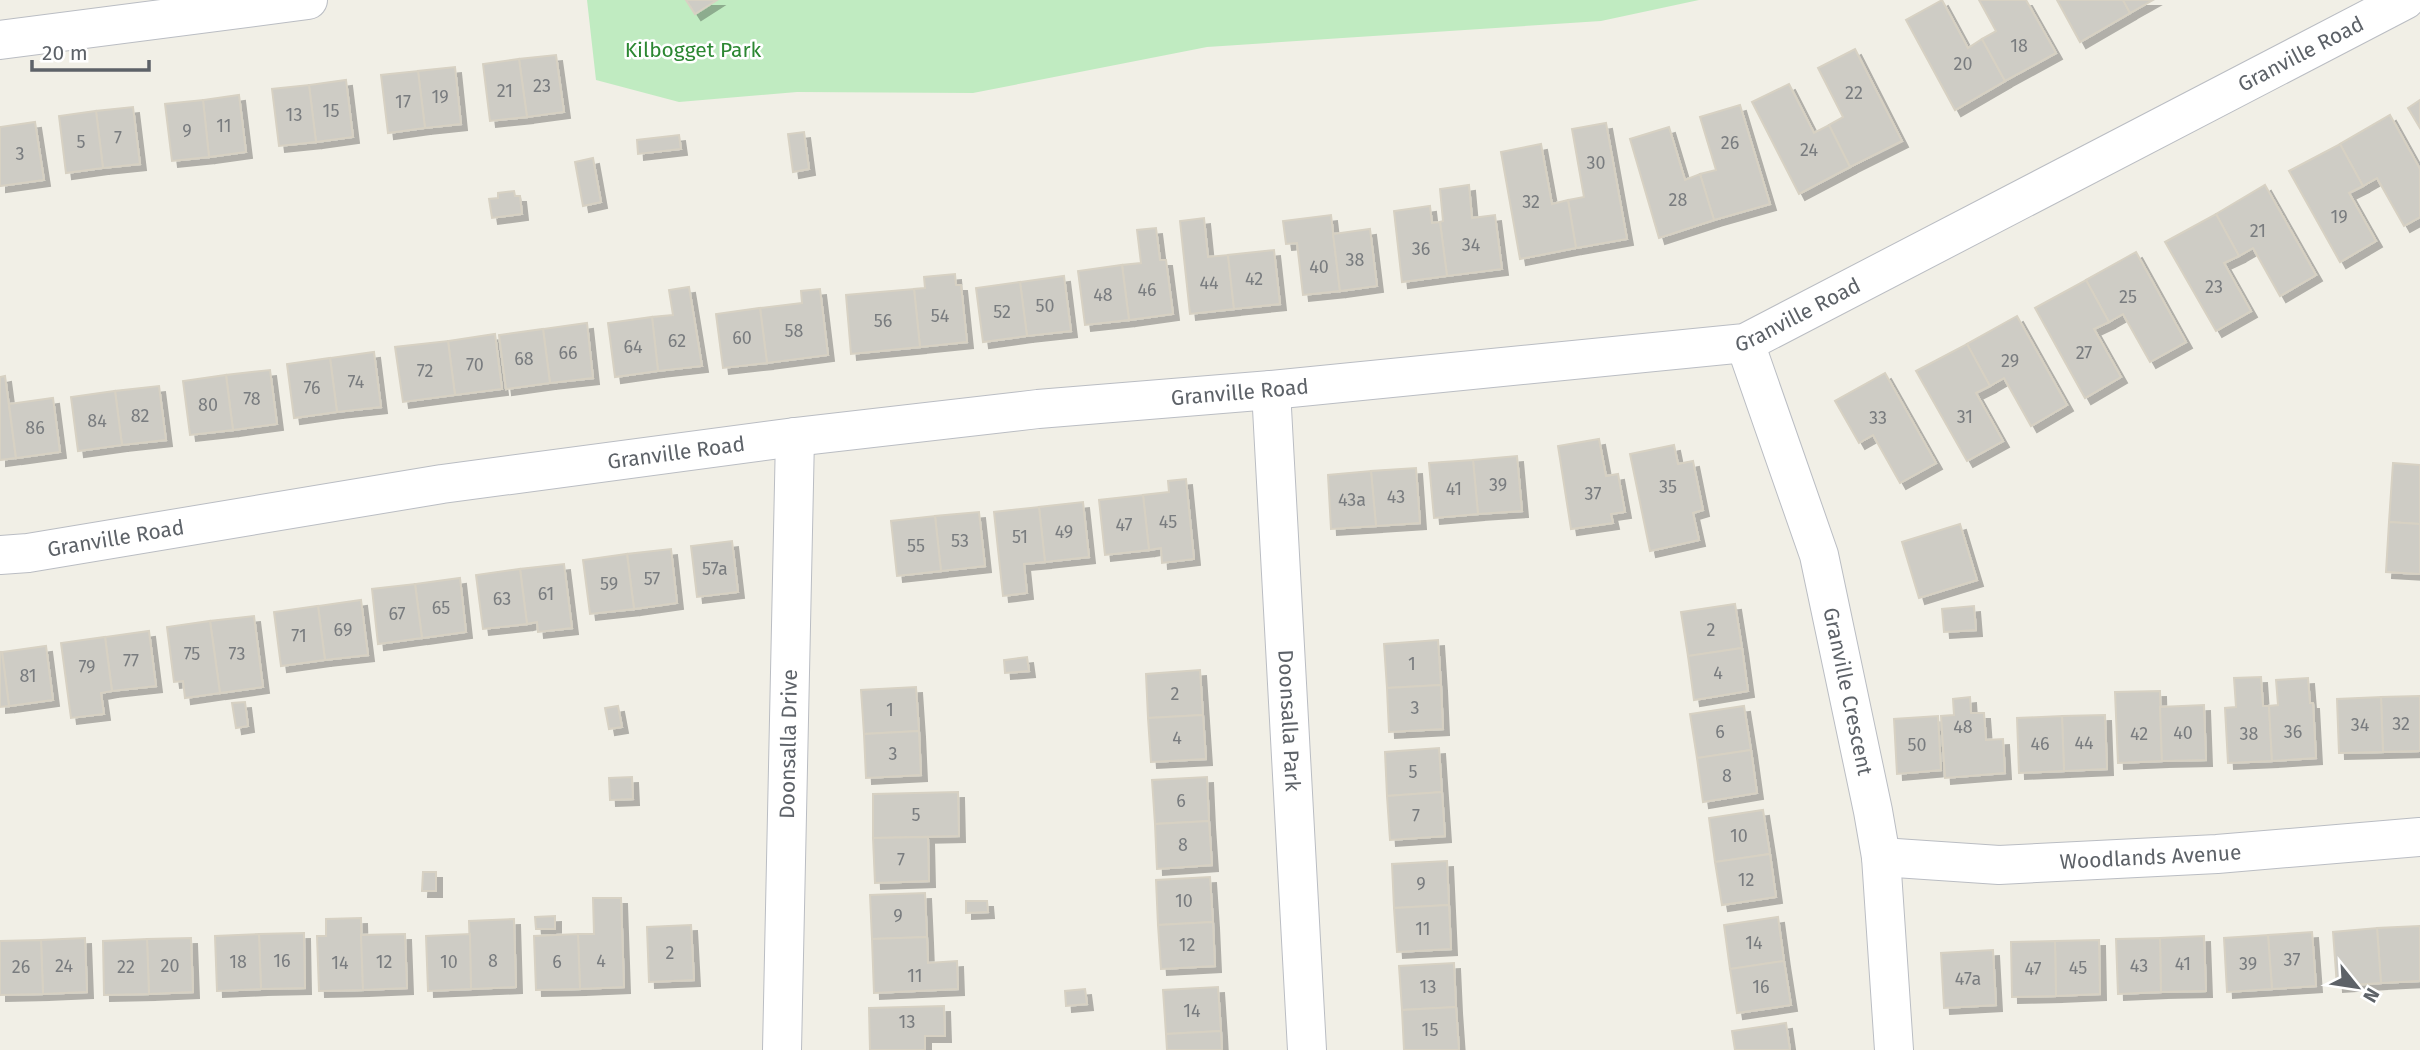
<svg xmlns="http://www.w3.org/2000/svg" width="2420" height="1050" font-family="'Fira Sans',sans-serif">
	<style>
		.green { fill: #c0ebc1 }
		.building { fill: #ceccc5; stroke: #d7d1c3; stroke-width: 2; filter: url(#shadow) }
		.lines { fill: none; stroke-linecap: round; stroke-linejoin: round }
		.minor-casing { stroke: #babdc3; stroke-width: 40 }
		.minor { stroke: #fff; stroke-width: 38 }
		.labels { text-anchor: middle; stroke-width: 5; stroke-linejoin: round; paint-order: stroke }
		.number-label { font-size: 18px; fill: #797c7f }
		.park-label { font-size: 21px; fill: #2c8732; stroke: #fff }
		.street-label { font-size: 21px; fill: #5d6268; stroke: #fff }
	</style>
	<defs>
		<filter id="shadow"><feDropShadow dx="6" dy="6" stdDeviation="0" flood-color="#0004"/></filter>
	</defs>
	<rect width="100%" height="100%" fill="#f1efe6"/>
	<path class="green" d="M587,0H1699L1601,21L1207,47L973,93L797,92L679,102L596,80Z"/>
	<g class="building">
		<path d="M686,0H717L695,14Z"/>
		<path d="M1942,0L1968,48L1982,39L2005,81L1955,110L1906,20Z"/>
		<path d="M1979,0H2026L2056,53L2005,81L1982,39L1996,31Z"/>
		<path d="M2057,0H2123L2130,13L2080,42Z"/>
		<path d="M2123,0H2153L2130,13Z"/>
		<path d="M1855,49L1902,141L1850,167L1829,125L1843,117L1818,68Z"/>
		<path d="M556,55L564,112L527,117L519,59Z"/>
		<path d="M519,59L527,117L490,121L483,64Z"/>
		<path d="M455,67L461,124L425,128L418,71Z"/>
		<path d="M418,71L425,128L388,133L381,75Z"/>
		<path d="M346,80L353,137L316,142L309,85Z"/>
		<path d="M1789,84L1814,133L1829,125L1850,167L1799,194L1752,102Z"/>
		<path d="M309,85L316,142L279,146L272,89Z"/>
		<path d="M239,95L246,152L209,157L203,100Z"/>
		<path d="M203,100L209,157L172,161L165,104Z"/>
		<path d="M2420,100V128L2408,108Z"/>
		<path d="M1740,105L1770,204L1714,220L1700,174L1716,170L1700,117Z"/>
		<path d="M133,107L140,164L103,168L96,111Z"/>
		<path d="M96,111L103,168L66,173L59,116Z"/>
		<path d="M2390,115L2420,169V217L2404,226L2377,178L2363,186L2340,144Z"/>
		<path d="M35,122L44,180L0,186V127Z"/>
		<path d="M1606,123L1627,239L1576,248L1568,200L1584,197L1572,129Z"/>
		<path d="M1669,127L1685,180L1700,174L1714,220L1659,238L1630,139Z"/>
		<path d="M804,132L809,169L793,172L788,134Z"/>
		<path d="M679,135L681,149L638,154L637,140Z"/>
		<path d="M1541,144L1552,204L1568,200L1576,248L1520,259L1501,152Z"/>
		<path d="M2340,144L2363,186L2349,193L2376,241L2340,262L2289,171Z"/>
		<path d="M593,158L601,202L583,206L575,162Z"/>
		<path d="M1469,185L1472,218L1495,215L1502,269L1447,276L1440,222L1443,221L1440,189Z"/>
		<path d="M2265,185L2316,275L2280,296L2253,248L2239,256L2216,214Z"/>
		<path d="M514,191L515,196H520L522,214L492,218L489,199L498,198V193Z"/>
		<path d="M1430,206L1432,223L1440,222L1447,276L1402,282L1394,211Z"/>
		<path d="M2216,214L2239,256L2224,263L2251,311L2216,331L2165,242Z"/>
		<path d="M1331,215L1340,291L1303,295L1297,243L1286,244L1283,221Z"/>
		<path d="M1204,218L1208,257L1228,255L1234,309L1190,314L1180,221Z"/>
		<path d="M1156,228L1160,260H1166L1173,314L1129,320L1122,265L1141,263L1137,230Z"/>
		<path d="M1370,229L1377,286L1340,291L1333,234Z"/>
		<path d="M1274,250L1280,304L1234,309L1228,255Z"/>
		<path d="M2136,252L2186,342L2150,362L2123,314L2109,322L2086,280Z"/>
		<path d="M1122,265L1129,320L1085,325L1078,271Z"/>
		<path d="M955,274L956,285H961L967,342L920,347L914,289L925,288L924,277Z"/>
		<path d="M1064,276L1071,331L1027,336L1020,282Z"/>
		<path d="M2086,280L2109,322L2094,329L2121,377L2085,398L2035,308Z"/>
		<path d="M1020,282L1027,336L983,342L976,288Z"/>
		<path d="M689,287L702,366L658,371L652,317L673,315L669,290Z"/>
		<path d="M820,289L828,355L767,363L760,308L802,303L801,291Z"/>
		<path d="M914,289L920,347L851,354L846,295Z"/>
		<path d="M760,308L767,363L723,368L716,314Z"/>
		<path d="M2017,316L2067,405L2031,426L2004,378L1990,386L1967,344Z"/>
		<path d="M652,317L658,371L615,377L608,323Z"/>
		<path d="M587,323L593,378L550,383L543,329Z"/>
		<path d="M543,329L550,383L506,389L499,335Z"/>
		<path d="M495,334L502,389L455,395L448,341Z"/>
		<path d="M448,341L455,395L403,402L395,347Z"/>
		<path d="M1967,344L1990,386L1976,393L2003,441L1967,461L1916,371Z"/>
		<path d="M374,352L381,407L337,412L330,358Z"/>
		<path d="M330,358L337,412L294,418L287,364Z"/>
		<path d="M270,370L277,424L233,430L226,375Z"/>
		<path d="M1885,373L1936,463L1900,483L1873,435L1859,443L1835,401Z"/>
		<path d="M226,375L233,430L190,435L183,381Z"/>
		<path d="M5,376L16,458L0,460V377Z"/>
		<path d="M159,386L166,440L122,445L115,391Z"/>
		<path d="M115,391L122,445L78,451L71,397Z"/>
		<path d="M53,398L60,452L16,458L9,404Z"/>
		<path d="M1599,439L1606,476L1618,474L1625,512L1611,514L1613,523L1571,529L1558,446Z"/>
		<path d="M1674,445L1678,464L1693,461L1703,510L1693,513L1699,540L1650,551L1630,454Z"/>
		<path d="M1517,456L1522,511L1478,514L1473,460Z"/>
		<path d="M1473,460L1478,514L1434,518L1429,463Z"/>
		<path d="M2393,463L2420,465V524L2389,522Z"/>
		<path d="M1416,468L1420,523L1376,526L1371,471Z"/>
		<path d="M1371,471L1376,526L1331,529L1328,475Z"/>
		<path d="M1186,479L1194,559L1162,563L1161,548L1149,550L1143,495L1169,492L1168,481Z"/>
		<path d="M1143,495L1149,550L1105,555L1099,500Z"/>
		<path d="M1083,502L1089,557L1045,562L1039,507Z"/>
		<path d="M1039,507L1045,562L1024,564L1027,593L1003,596L994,512Z"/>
		<path d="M979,512L985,566L941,571L935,516Z"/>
		<path d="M935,516L941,571L897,576L891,521Z"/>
		<path d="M2389,522L2420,524V574L2386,572Z"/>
		<path d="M1960,524L1977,580L1919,598L1902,542Z"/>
		<path d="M732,541L738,592L697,597L691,546Z"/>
		<path d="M671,549L677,603L634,609L627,554Z"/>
		<path d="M627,554L634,609L590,614L583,560Z"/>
		<path d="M564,564L572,628L538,632L537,622L527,624L520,569Z"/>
		<path d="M520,569L527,624L483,629L476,575Z"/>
		<path d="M460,578L466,632L422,638L415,584Z"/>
		<path d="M415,584L422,638L378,644L372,589Z"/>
		<path d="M361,600L368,655L325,660L318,606Z"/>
		<path d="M1735,604L1742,648L1688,656L1681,612Z"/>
		<path d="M318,606L325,660L281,666L274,612Z"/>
		<path d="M1974,606L1976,630L1944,632L1942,609Z"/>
		<path d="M254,616L263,687L220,693L210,621Z"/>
		<path d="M210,621L220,693L185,698L183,681L174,682L167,627Z"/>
		<path d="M149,631L156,686L112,691L105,637Z"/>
		<path d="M105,637L112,691L101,693L104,714L71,718L61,643Z"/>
		<path d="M1438,640L1441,685L1387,688L1384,644Z"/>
		<path d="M46,646L53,700L9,706L2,652Z"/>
		<path d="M1742,648L1748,691L1694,700L1688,656Z"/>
		<path d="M0,652H2L9,706L0,707Z"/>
		<path d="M1027,657L1029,671L1005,673L1004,660Z"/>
		<path d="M1200,670L1203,715L1148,718L1146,674Z"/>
		<path d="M2261,677L2263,706H2269L2272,761L2228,763L2225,708L2236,707L2234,678Z"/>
		<path d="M2308,678L2310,703H2313L2316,758L2272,761L2269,706L2278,705L2276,680Z"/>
		<path d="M1441,685L1443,729L1389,732L1387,688Z"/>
		<path d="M916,687L919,731L864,734L861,690Z"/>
		<path d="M2160,691L2162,761L2118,763L2115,692Z"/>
		<path d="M2420,696V751L2383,752L2381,697Z"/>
		<path d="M1970,697L1971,713H1984L1986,740L2003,739L2005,773L1945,778L1941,716L1954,715L1953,699Z"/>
		<path d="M2381,697L2383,752L2339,753L2337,699Z"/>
		<path d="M245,702L248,726L236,728L232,703Z"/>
		<path d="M2204,705L2206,760L2162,761L2160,707Z"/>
		<path d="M618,706L622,727L609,729L605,708Z"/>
		<path d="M1744,706L1751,750L1697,758L1690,714Z"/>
		<path d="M1203,715L1206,759L1151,762L1148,718Z"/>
		<path d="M2105,715L2107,769L2064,771L2062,716Z"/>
		<path d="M1938,716L1941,770L1897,774L1894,719Z"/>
		<path d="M2062,716L2064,771L2019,773L2017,718Z"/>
		<path d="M919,731L921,775L866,778L864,734Z"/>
		<path d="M1439,748L1442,792L1387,796L1385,752Z"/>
		<path d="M1751,750L1757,793L1703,802L1697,758Z"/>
		<path d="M632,777L633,799L610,800L609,778Z"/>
		<path d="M1207,777L1209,821L1155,824L1152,780Z"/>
		<path d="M958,792L959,836L873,838V794Z"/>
		<path d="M1442,792L1445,836L1390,840L1387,796Z"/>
		<path d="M1763,810L1770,854L1715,862L1709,818Z"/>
		<path d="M1209,821L1212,865L1157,869L1155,824Z"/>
		<path d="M928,837L929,881L875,883L873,838Z"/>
		<path d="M1770,854L1776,897L1722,905L1715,862Z"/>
		<path d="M1447,861L1449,905L1394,908L1392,864Z"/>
		<path d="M423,872H436V891H422Z"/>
		<path d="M1210,877L1213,922L1158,925L1156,880Z"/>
		<path d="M925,893L927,937L872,939L870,895Z"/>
		<path d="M593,898H621L624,987L580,989L578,934H594Z"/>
		<path d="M966,901H987L988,912L966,913Z"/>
		<path d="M1449,905L1451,949L1397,952L1394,908Z"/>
		<path d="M555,916V929H536L535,917Z"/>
		<path d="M1778,917L1784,961L1730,969L1724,925Z"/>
		<path d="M361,918L363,990L319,991L317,936H326V919Z"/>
		<path d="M514,919L516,987L471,989L469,921Z"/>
		<path d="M1213,922L1215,966L1161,969L1158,925Z"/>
		<path d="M691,925L694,980L649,982L647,927Z"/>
		<path d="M2420,926V981L2381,983L2377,928Z"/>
		<path d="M2377,928L2381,983L2337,986L2333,932Z"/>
		<path d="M2312,932L2316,986L2272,989L2268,935Z"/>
		<path d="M304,933L305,988L261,989L259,934Z"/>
		<path d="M259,934L261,989L217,991L215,936Z"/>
		<path d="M405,934L407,988L363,990L361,935Z"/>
		<path d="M470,934L471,989L428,991L426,936Z"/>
		<path d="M578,934L580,989L536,990L534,936Z"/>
		<path d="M2268,935L2272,989L2227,992L2224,938Z"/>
		<path d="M2204,936L2206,991L2161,992L2160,938Z"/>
		<path d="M927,937L928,963L957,961L958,989L874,993L872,939Z"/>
		<path d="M85,938L87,992L43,994L41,940Z"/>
		<path d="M191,938L193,992L149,994L147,939Z"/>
		<path d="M2160,938L2161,992L2118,994L2116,939Z"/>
		<path d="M147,939L149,994L104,995L103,941Z"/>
		<path d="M41,940L43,994L0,995V941Z"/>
		<path d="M2099,940L2100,994L2056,996L2055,941Z"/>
		<path d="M2055,941L2056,996L2012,997L2011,942Z"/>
		<path d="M1993,950L1996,1005L1944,1008L1941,953Z"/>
		<path d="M1784,961L1791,1005L1737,1013L1730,969Z"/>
		<path d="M1454,963L1456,1007L1402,1010L1399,966Z"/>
		<path d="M1218,987L1221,1031L1166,1034L1163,990Z"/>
		<path d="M1085,989L1087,1004L1066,1006L1065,991Z"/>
		<path d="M944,1006L945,1036H925V1050H870L869,1008Z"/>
		<path d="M1456,1007L1459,1050H1404L1402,1010Z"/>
		<path d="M1786,1023L1790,1050H1735L1732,1031Z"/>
		<path d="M1221,1031L1222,1050H1167L1166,1034Z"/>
	</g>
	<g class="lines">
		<defs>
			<g id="minor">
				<path d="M0,40L308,0"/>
				<path id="s1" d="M1745,343L1819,555L1873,811L1881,857L1894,1050"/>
				<path id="s2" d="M1271,390L1307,1050"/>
				<path id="s3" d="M0,555L28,553L442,484L795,437L1038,409L1271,390L1745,343L2405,0"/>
				<path id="s4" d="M1881,857L1999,865L2217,854L2420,837"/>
				<path id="s5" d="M782,1050L795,437"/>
			</g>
		</defs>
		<use href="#minor" class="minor-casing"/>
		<use href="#minor" class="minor"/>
	</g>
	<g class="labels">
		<g class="number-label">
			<text x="2019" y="52">18</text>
			<text x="1963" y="70">20</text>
			<text x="542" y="92">23</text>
			<text x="505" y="97">21</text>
			<text x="1854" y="99">22</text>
			<text x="440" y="103">19</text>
			<text x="403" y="108">17</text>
			<text x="331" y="117">15</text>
			<text x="294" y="121">13</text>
			<text x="224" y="132">11</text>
			<text x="187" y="137">9</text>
			<text x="118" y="144">7</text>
			<text x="81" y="148">5</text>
			<text x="1730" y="149">26</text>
			<text x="1809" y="156">24</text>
			<text x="20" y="160">3</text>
			<text x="1596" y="169">30</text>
			<text x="1678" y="206">28</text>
			<text x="1531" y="208">32</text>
			<text x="2339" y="223">19</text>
			<text x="2258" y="237">21</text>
			<text x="1471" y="251">34</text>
			<text x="1421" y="255">36</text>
			<text x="1355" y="266">38</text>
			<text x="1319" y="273">40</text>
			<text x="1254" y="285">42</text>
			<text x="1209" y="289">44</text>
			<text x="2214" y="293">23</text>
			<text x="1147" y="296">46</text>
			<text x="1103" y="301">48</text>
			<text x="2128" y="303">25</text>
			<text x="1045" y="312">50</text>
			<text x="1002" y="318">52</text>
			<text x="940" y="322">54</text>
			<text x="883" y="327">56</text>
			<text x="794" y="337">58</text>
			<text x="742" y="344">60</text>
			<text x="677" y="347">62</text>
			<text x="633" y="353">64</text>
			<text x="568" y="359">66</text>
			<text x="2084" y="359">27</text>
			<text x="524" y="365">68</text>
			<text x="2010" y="367">29</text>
			<text x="475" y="371">70</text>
			<text x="425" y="377">72</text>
			<text x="356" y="388">74</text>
			<text x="312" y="394">76</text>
			<text x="252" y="405">78</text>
			<text x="208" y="411">80</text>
			<text x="140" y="422">82</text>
			<text x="1965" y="423">31</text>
			<text x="1878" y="424">33</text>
			<text x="97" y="427">84</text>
			<text x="35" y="434">86</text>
			<text x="1498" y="491">39</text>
			<text x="1668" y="493">35</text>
			<text x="1454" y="495">41</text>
			<text x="1593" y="500">37</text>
			<text x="1396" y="503">43</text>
			<text x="1352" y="506">43a</text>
			<text x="1168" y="528">45</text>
			<text x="1124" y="531">47</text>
			<text x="1064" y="538">49</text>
			<text x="1020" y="543">51</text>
			<text x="960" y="547">53</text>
			<text x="916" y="552">55</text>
			<text x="715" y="575">57a</text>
			<text x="652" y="585">57</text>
			<text x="609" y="590">59</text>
			<text x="546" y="600">61</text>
			<text x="502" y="605">63</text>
			<text x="441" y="614">65</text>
			<text x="397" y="620">67</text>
			<text x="343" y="636">69</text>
			<text x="1711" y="636">2</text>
			<text x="299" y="642">71</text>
			<text x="192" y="660">75</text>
			<text x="237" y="660">73</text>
			<text x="131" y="667">77</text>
			<text x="1412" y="670">1</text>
			<text x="87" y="673">79</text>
			<text x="1718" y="679">4</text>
			<text x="28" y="682">81</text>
			<text x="1175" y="700">2</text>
			<text x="1415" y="714">3</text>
			<text x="890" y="716">1</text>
			<text x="2401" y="730">32</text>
			<text x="2360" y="731">34</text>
			<text x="1963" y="733">48</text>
			<text x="1720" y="738">6</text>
			<text x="2293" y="738">36</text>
			<text x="2183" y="739">40</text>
			<text x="2139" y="740">42</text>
			<text x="2249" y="740">38</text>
			<text x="1177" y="744">4</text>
			<text x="2084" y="749">44</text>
			<text x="2040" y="750">46</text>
			<text x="1917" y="751">50</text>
			<text x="893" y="760">3</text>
			<text x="1413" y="778">5</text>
			<text x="1727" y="782">8</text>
			<text x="1181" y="807">6</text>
			<text x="916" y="821">5</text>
			<text x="1416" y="822">7</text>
			<text x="1739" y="842">10</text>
			<text x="1183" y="851">8</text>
			<text x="901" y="866">7</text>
			<text x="1746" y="886">12</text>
			<text x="1421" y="890">9</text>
			<text x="1184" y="907">10</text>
			<text x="898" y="922">9</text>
			<text x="1423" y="935">11</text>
			<text x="1754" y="949">14</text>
			<text x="1187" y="951">12</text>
			<text x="670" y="959">2</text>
			<text x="2292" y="966">37</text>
			<text x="282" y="967">16</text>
			<text x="493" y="967">8</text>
			<text x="601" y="967">4</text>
			<text x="238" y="968">18</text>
			<text x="384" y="968">12</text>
			<text x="449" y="968">10</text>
			<text x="557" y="968">6</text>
			<text x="340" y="969">14</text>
			<text x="2183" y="970">41</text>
			<text x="2248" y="970">39</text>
			<text x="64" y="972">24</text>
			<text x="170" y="972">20</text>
			<text x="2139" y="972">43</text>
			<text x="21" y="973">26</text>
			<text x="126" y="973">22</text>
			<text x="2078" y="974">45</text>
			<text x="2033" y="975">47</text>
			<text x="915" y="982">11</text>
			<text x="1968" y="985">47a</text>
			<text x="1428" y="993">13</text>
			<text x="1761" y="993">16</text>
			<text x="1192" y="1017">14</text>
			<text x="907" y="1028">13</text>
			<text x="1430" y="1036">15</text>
		</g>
		<g class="park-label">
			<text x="693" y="57">Kilbogget Park</text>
		</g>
		<g class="street-label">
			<text dy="7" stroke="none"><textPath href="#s3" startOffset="2385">Granville Road</textPath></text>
			<text dy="7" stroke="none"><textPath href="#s3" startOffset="1818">Granville Road</textPath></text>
			<text dy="7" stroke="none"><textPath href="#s3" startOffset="1251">Granville Road</textPath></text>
			<text dy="7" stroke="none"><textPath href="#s3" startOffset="684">Granville Road</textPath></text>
			<text dy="7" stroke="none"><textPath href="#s3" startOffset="117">Granville Road</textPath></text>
			<text dy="7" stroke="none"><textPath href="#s1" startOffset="364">Granville Crescent</textPath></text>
			<text dy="7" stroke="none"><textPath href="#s2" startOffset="331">Doonsalla Park</textPath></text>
			<text dy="7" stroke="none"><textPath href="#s5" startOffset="306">Doonsalla Drive</textPath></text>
			<text dy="7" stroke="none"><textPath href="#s4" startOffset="270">Woodlands Avenue</textPath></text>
		</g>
	</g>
	<g transform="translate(2357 987) rotate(120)" stroke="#ffffff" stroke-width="5" paint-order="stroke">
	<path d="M0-5L12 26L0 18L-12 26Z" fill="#5d6268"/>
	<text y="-10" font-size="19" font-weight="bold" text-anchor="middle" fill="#5d6268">N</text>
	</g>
	<path d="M32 60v10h117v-10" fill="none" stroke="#5d6268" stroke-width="3.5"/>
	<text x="42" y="60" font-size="21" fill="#5d6268" stroke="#ffffff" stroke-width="5" paint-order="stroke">20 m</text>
</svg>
